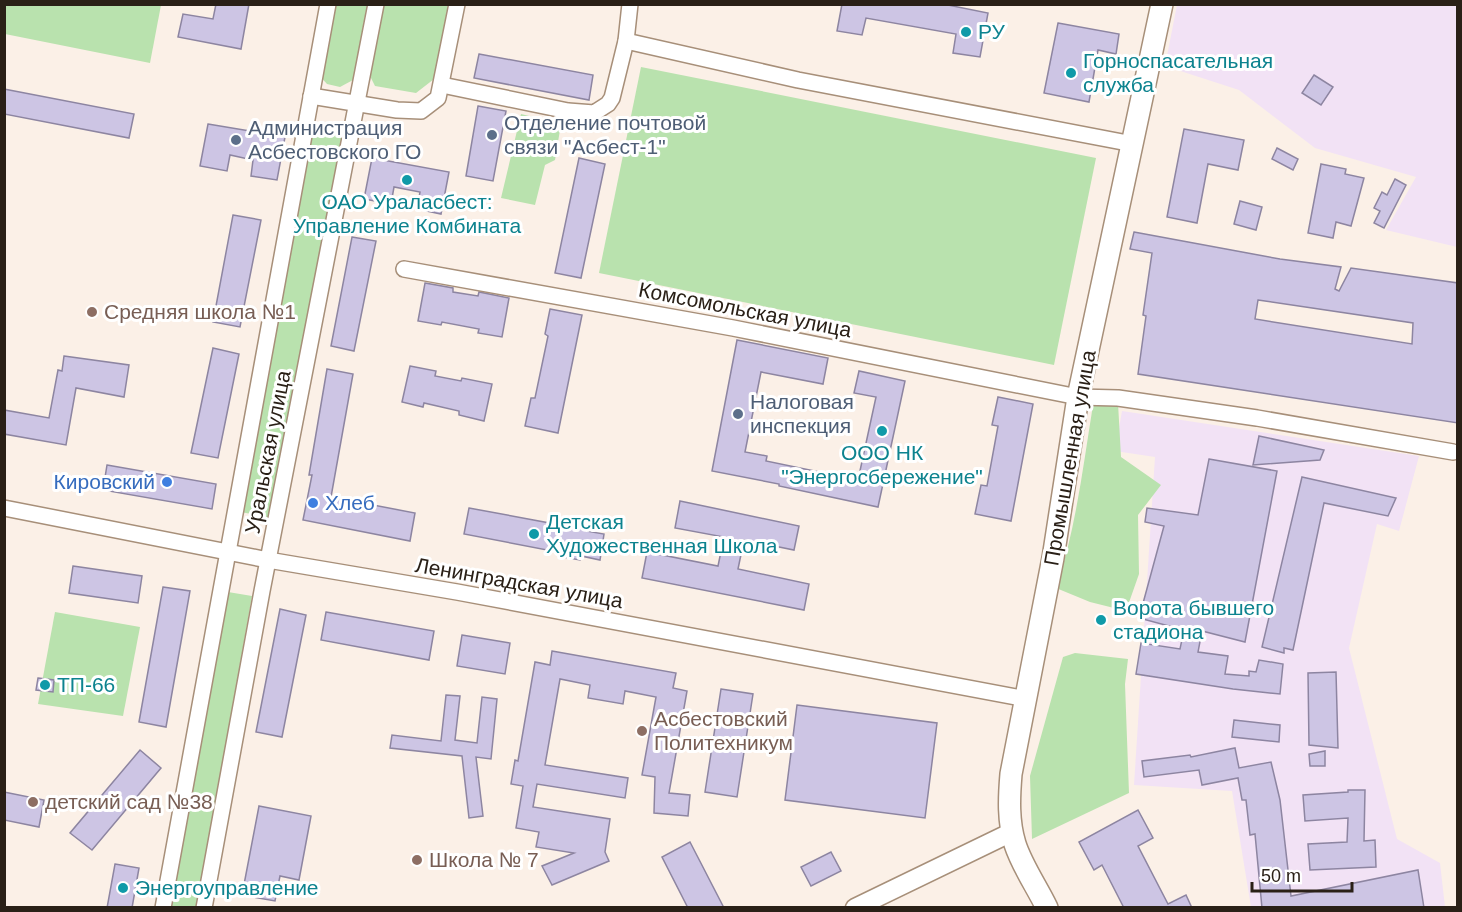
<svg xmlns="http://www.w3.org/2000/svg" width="1462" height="912" font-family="Arial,sans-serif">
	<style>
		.industrial { fill: #f2e2f5 }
		.green { fill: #b9e2ae }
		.building { fill: #cdc5e4; stroke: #8d85a1; stroke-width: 1.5; fill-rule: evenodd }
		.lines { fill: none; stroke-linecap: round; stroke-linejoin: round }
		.minor-casing { stroke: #a78f79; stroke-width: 18 }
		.tertiary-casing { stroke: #a78f79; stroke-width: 21 }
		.secondary-casing { stroke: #a78f79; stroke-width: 24 }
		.minor { stroke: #fff; stroke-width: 15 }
		.tertiary { stroke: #fff; stroke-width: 18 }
		.secondary { stroke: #fff; stroke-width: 21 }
		.culture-dot { fill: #0f9aa8; stroke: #fff; stroke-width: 2 }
		.service-dot { fill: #5c6f8a; stroke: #fff; stroke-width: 2 }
		.education-dot { fill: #8d6e63; stroke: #fff; stroke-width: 2 }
		.shop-dot { fill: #3f7fe0; stroke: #fff; stroke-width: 2 }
		.labels { text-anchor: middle; stroke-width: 6; stroke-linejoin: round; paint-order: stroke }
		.culture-label { font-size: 21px; fill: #0d838f; stroke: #fff; text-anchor: start }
		.service-label { font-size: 21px; fill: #4e5e75; stroke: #fff; text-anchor: start }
		.street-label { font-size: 21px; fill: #2a2017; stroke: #fff }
		.education-label { font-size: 21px; fill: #785e54; stroke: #fff; text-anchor: start }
		.shop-label { font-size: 21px; fill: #366cbe; stroke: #fff; text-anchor: end }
	</style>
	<rect width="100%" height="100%" fill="#fbf0e7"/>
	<g class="industrial">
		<path d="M1177,5H1457V247L1386,230L1416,177L1315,148L1239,90L1165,66Z"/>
		<path d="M1122,411L1419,456L1399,531L1377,524L1349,648L1397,839L1440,863L1445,907H1251L1232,791L1134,785L1155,457L1115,451Z"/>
	</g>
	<g class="green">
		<path d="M4,5H161L150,63L5,34Z"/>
		<path d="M333,5H367L353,80L340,87L327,84L319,75Z"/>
		<path d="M382,5H448L434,79L416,93L375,86L368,72Z"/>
		<path d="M641,67L1096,158L1054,365L599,273Z"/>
		<path d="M521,114L561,124L555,160L545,165L535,205L501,198Z"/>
		<path d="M314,126L343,131L270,518L241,512Z"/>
		<path d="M1118,403L1121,457L1161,485L1138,515L1139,574L1126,611L1090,602L1056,588C1076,529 1083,466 1093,405Z"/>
		<path d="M228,592L252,596L197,907L171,908Z"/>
		<path d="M55,612L140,627L123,716L38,704Z"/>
		<path d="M1075,653L1128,659L1125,684L1129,793L1032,839L1030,776L1063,657Z"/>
	</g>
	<g class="building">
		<path d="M216,4H249L241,49L178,37L183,14L213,19Z"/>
		<path d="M842,4H943L988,13L980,57L953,53L956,34L866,18L862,35L837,31Z"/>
		<path d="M1058,23L1119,34L1116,54L1098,50L1089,102L1044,93Z"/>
		<path d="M479,54L593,75L589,100L474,78Z"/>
		<path d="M1314,75L1333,87L1321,105L1302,93Z"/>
		<path d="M4,89L134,114L129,138L4,114Z"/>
		<path d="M478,106L506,111L493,181L466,176Z"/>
		<path d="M208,124L285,137L277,180L251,176L253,160L230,155L227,171L200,166Z"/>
		<path d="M1184,129L1244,140L1238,170L1208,164L1197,223L1167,217Z"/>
		<path d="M1277,148L1298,159L1293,170L1272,159Z"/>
		<path d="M372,158L449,172L441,214L417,209L420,192L394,187L391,204L364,199Z"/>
		<path d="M579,158L605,164L581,278L555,273Z"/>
		<path d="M1321,164L1346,169L1345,174L1364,178L1351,226L1336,222L1333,238L1308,233Z"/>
		<path d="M1395,179L1406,185L1384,228L1374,223L1380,211L1374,208L1382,192L1387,195Z"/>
		<path d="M1240,201L1262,207L1256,230L1234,224Z"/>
		<path d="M233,215L261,220L240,327L213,322Z"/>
		<path d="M1134,232L1280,259L1341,267L1335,289L1339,291L1351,268L1458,283V423L1138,374L1146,316L1143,315L1152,253L1130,249ZM1258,300L1413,323L1412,344L1255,319Z"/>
		<path d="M352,237L376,241L354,351L331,346Z"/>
		<path d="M425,283L453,288V292L478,296L479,292L509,298L502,337L478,333L479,329L442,322L441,325L418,321Z"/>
		<path d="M550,309L582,315L558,433L525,426L531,398H535L548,336L545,334Z"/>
		<path d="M737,340L828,358L823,384L761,372L745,452L767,456L766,461L858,480L876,397L854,393L859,371L905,381L878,507L779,486V484L712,471Z"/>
		<path d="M213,348L239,354L218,458L191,453Z"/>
		<path d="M64,356L129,365L124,397L76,388L66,445L4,434V410L49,418L58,370L62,371Z"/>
		<path d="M410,366L436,371L435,376L461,381L462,378L492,384L484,421L459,415V411L424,403L423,407L402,402Z"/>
		<path d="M327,369L353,374L331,497L415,513L410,541L303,520L312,475H309Z"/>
		<path d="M998,397L1033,404L1011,521L975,514L981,485L987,486L998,426L992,425Z"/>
		<path d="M1259,436L1324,450L1320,460L1253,465Z"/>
		<path d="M1209,459L1277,471L1245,642L1202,631L1198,652L1228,656L1225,674L1249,676V671L1256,672L1259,660L1283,664L1280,694L1233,689L1136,674L1141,643L1180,649L1184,630L1139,618L1164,526L1145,522L1147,508L1198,515Z"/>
		<path d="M107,465L216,484L212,509L103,490Z"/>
		<path d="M1302,477L1396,498L1388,516L1324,503L1293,650L1284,648V653L1262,647Z"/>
		<path d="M680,501L799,526L794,550L744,540L738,569L809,584L804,610L642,578L647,552L718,566L724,537L675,528Z"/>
		<path d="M469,508L566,526L567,519L587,523L586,531L604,534L600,560L581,556L580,560L562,557L563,553L464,534Z"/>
		<path d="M73,566L142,576L138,603L69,593Z"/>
		<path d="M163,587L190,591L166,727L139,722Z"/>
		<path d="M280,609L306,615L282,737L256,732Z"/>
		<path d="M326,612L434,631L429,660L321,640Z"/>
		<path d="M462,635L510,643L505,674L457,666Z"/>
		<path d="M552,651L676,673L673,688L687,691L669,793L690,795L688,816L654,813L655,777L642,775L656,697L625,691L623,704L588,698L590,685L560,679L545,765L628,778L625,798L537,784L533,807L610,819L605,852L609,861L552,885L542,866L574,853L536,847L539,832L516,828L523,786L511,784L515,760L518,761L535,662L550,665Z"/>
		<path d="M1336,672L1338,748L1309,745L1308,673Z"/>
		<path d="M38,678L54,680L53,692L36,690Z"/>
		<path d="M721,689L753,694L737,797L705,792Z"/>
		<path d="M446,695L460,696L455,740L477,743L482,697L497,699L491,759L476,757L483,816L469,818L462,756L390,748L392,735L441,741Z"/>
		<path d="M797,705L937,723L925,818L785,800Z"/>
		<path d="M1234,720L1280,725L1279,742L1232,737Z"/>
		<path d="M1235,748L1239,768L1271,762L1280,800L1291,896L1418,870L1424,908H1262L1255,834L1250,835L1246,800H1242L1238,778L1202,785L1199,770L1144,777L1142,761L1190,755L1191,757Z"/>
		<path d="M140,750L161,768L92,850L70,833Z"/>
		<path d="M1325,751V766H1310L1309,754Z"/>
		<path d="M1348,790H1365L1364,841L1375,840L1376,867L1310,870L1308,844L1347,842L1348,818L1305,821L1303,795L1348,792Z"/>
		<path d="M4,792L44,800L39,827L4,820Z"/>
		<path d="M259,806L311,816L299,880L280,876L275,901L242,895Z"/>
		<path d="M1138,810L1153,838L1138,846L1168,904L1186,895L1192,908H1124L1102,865L1094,870L1079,842Z"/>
		<path d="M690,842L724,908H688L662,857Z"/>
		<path d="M831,852L841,871L811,886L801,867Z"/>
		<path d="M115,864L139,868L132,908H107Z"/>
	</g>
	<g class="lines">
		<defs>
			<g id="minor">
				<path d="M626,41L798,80L1133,144"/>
				<path d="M442,85L568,111L594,113L608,104L612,98L626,41L630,4"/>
				<path d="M311,96L397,110L421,111L438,98L457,4"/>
				<path d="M404,269L733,328L1078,397L1118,398L1257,418L1453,452"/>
				<path d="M4,508L268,560L457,592L1027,699"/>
				<path d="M163,908L328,4"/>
				<path d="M204,908L262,591L376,4"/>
			</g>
			<path id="tertiary" d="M855,908L1012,832"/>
			<path id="secondary" d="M1047,908C1037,887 1022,866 1015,844C1008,821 1009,798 1011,774L1053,558L1078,397L1162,4"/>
		</defs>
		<use href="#minor" class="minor-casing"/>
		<use href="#tertiary" class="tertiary-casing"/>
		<use href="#secondary" class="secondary-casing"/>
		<use href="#minor" class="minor"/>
		<use href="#tertiary" class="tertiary"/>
		<use href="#secondary" class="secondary"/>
	</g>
	<g class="culture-dot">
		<circle cx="966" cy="32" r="6"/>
		<circle cx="1071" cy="73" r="6"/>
		<circle cx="407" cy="180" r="6"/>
		<circle cx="882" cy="431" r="6"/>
		<circle cx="534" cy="534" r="6"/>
		<circle cx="1101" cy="620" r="6"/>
		<circle cx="45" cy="685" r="6"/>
		<circle cx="123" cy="888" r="6"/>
	</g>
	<g class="service-dot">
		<circle cx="492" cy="135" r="6"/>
		<circle cx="236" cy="140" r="6"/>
		<circle cx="738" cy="414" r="6"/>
	</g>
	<g class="education-dot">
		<circle cx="92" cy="312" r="6"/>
		<circle cx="642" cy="731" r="6"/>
		<circle cx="33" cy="802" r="6"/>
		<circle cx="417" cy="860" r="6"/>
	</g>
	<g class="shop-dot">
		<circle cx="167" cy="482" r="6"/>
		<circle cx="313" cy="503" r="6"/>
	</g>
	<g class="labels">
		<g class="culture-label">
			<text x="978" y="39">РУ</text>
			<text x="1083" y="68">Горноспасательная<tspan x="1083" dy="24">служба</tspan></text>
			<text x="407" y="209" text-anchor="middle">ОАО Ураласбест:<tspan x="407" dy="24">Управление Комбината</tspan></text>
			<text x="882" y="460" text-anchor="middle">ООО НК<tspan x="882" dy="24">"Энергосбережение"</tspan></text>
			<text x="546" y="529">Детская<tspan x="546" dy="24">Художественная Школа</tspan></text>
			<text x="1113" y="615">Ворота бывшего<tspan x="1113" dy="24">стадиона</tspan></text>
			<text x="57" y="692">ТП-66</text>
			<text x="135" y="895">Энергоуправление</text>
		</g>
		<g class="service-label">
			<text x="504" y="130">Отделение почтовой<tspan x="504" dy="24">связи "Асбест-1"</tspan></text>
			<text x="248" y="135">Администрация<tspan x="248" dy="24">Асбестовского ГО</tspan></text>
			<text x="750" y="409">Налоговая<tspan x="750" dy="24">инспекция</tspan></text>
		</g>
		<g class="street-label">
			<text transform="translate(745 310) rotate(11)" y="7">Комсомольская улица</text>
			<text transform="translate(268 452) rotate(-79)" y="7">Уральская улица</text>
			<text transform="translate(1070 458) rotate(-80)" y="7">Промышленная улица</text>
			<text transform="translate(519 583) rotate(10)" y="7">Ленинградская улица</text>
		</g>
		<g class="education-label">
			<text x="104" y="319">Средняя школа №1</text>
			<text x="654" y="726">Асбестовский<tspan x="654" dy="24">Политехникум</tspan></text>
			<text x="45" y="809">детский сад №38</text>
			<text x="429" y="867">Школа № 7</text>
		</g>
		<g class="shop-label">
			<text x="155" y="489">Кировский</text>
			<text x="325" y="510" text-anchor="start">Хлеб</text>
		</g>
	</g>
	<rect width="1462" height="912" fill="none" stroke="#2a2017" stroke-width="12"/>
	<path d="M1252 882v9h100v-9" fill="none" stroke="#2a2017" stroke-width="3"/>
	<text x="1261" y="882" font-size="18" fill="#2a2017" stroke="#ffffff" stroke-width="4.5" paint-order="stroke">50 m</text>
</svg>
